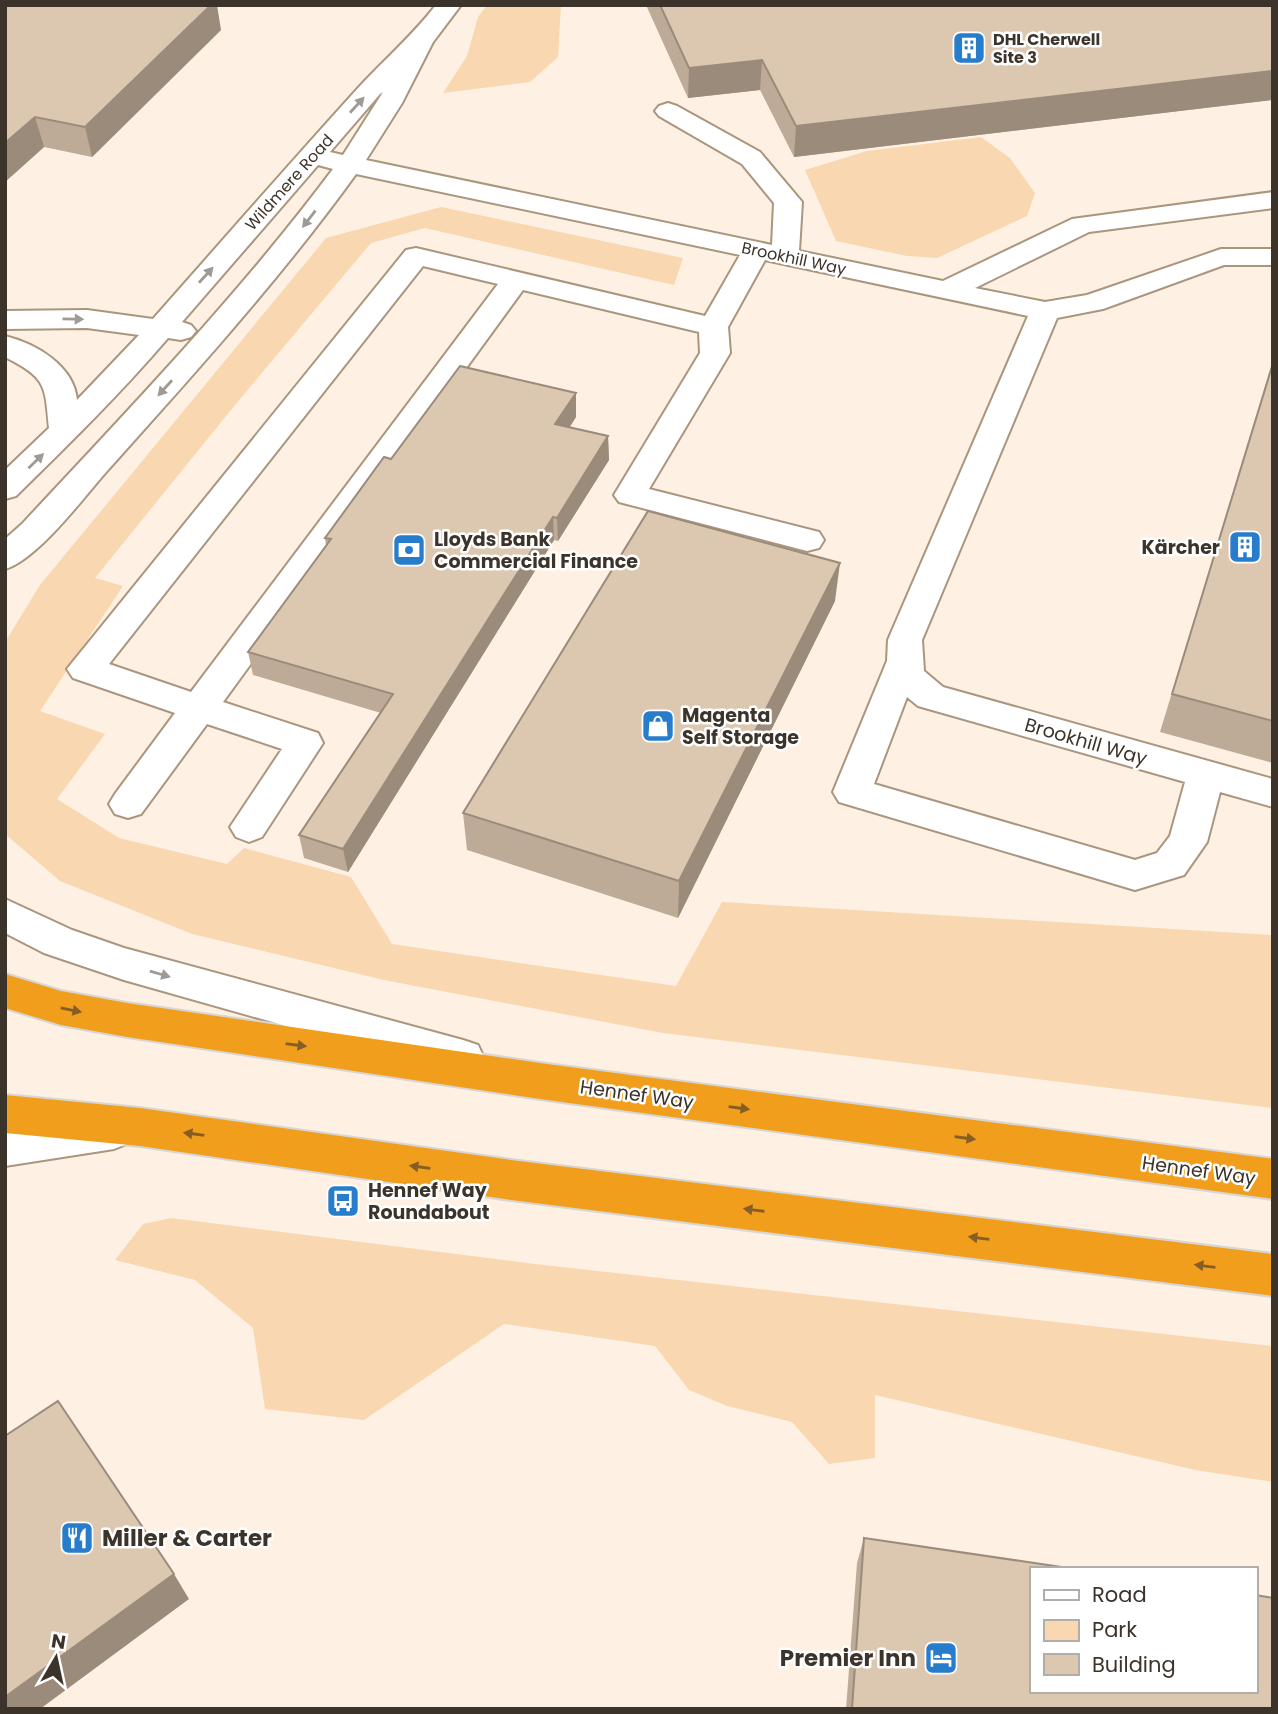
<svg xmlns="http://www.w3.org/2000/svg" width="1278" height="1714" font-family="Poppins,sans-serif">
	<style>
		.green { fill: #f9d7b1 }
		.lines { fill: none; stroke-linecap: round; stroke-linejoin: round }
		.minor-casing { stroke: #aa967f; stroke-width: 4 }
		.highway-casing { stroke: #d8d6d5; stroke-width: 4 }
		.minor { fill: #fff; fill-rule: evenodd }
		.highway { fill: #f19e1d; fill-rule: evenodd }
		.wall { fill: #bdab97 }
		.shaded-wall { fill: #9a8b7b }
		.building { fill: #dcc7b0; stroke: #9a8b7b; stroke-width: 2 }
		.oneway { fill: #9e9a95 }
		.oneway2 { fill: #845e25 }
		.labels { text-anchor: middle; stroke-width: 5; stroke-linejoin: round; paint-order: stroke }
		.far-poi-label { font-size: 16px; font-weight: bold; fill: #3c342b; stroke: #fff; text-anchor: start }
		.far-street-label { font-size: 16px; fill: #3c342b; stroke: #fff }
		.poi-label { font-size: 19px; font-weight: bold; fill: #3c342b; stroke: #fff; text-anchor: start }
		.street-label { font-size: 19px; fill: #3c342b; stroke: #fff }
		.near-poi-label { font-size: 23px; font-weight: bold; fill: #3c342b; stroke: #fff; text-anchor: start }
	</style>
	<rect width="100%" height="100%" fill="#fef1e3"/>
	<g class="green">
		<path d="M487,5H561L558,57L530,82L443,93L467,56L478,17Z"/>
		<path d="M981,137L1010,158L1035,193L1027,216L937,258L907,256L836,241L805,170L867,151Z"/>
		<path d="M441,207L683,258L674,285L425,228L371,243L235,405L95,578L123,586L40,711L105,734L57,799L119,838L227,864L244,848L351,877L392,944L676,986L722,902L1273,935V1108L663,1033L384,980L192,934L60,881L5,834V642L40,585L326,238Z"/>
		<path d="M171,1218L535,1264L1273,1346V1482L1195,1470L875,1395V1458L829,1464L792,1422L727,1406L689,1390L655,1346L504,1324L364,1420L265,1409L253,1328L195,1280L115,1260L143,1224Z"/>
	</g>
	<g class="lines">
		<defs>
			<g id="minor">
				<path d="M436,5H461L433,42L402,103L366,160L772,245L774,203L742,164L659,116L655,111L659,106L668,103L677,106L760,152L802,202L799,251L943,281L1072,219L1273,192V208L1089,232L975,288L1045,302L1087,295L1221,249H1273V265H1224L1103,309L1057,318L922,640L924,671L943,687L1273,779V807L1220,792L1207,842L1184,875L1135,890L839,802L833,792L887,661L888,640L1028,316L765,260L728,327L730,353L649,489L819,532L824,540L819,548L807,551L619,502L614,495L700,353L699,332L523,290L223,702L318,733L323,743L262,837L249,842L236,837L230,827L282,749L207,724L141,814L128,818L115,814L109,804L115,794L175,713L73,678L67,669L406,250L416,248L705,316L740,255L356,174C281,278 193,375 107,471C84,497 37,560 5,569V539L22,524C129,409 239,295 333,169L318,165L182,322L191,325L196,331L191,337L181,340L168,338C120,394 68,445 16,496L5,499V470L49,428C45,384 46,378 5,357V336C37,344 74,366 77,400L139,335L87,328L5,329V311L87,310L153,319C222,241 290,163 359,87C385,59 413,35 436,5ZM383,92L343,155L330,152L380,94ZM423,266L498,284L191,692L109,664ZM907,697L918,706L1185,782L1170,836L1157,853L1135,860L874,784Z"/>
				<path d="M5,899L72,930L124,948L463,1040L478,1045L484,1058L478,1071L463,1076L124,980L44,953L5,933Z"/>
				<path d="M114,1111L129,1117L136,1130L129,1143L114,1149L5,1166V1128Z"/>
			</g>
			<g id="highway">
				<path d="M5,974L61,991L127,1003L547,1064L1273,1159V1199L547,1100L127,1037L61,1025L5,1008Z"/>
				<path d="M5,1095L140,1108L511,1160L1273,1254V1296L511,1200L140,1146L5,1133Z"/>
			</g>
		</defs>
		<use href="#minor" class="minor-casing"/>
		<use href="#highway" class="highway-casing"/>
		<use href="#minor" class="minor"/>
		<use href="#highway" class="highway"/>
	</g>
	<g class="wall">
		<path d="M5,5L221,30L92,157L44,147L5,182Z"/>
		<path d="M646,5H1273V100L794,157L760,90L688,98Z"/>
		<path d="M1273,361V763L1160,732Z"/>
		<path d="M576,417L570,427L608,436L609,460L558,541L554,540L348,872L304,858L299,835L381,713L253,675L248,652L326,546L325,538L391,459Z"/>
		<path d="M835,601L678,918L467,850L463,813Z"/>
		<path d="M864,1538L1273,1709H846L857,1563Z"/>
	</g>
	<g class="shaded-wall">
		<path d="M188,5H217L221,30L92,157L85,127Z"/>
		<path d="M762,60L760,90L688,98L689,68Z"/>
		<path d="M1273,71V100L794,157L796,126Z"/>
		<path d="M35,117L44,147L5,182V143Z"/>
		<path d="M576,393V417L556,447L555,424Z"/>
		<path d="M608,436L609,460L558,541L557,518Z"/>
		<path d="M553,517L554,540L348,872L343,849Z"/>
		<path d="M840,563L835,601L678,918L679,881Z"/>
		<path d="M174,1574L189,1599L40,1709H5V1697Z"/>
	</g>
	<g class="building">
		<path d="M5,5H211L85,127L35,117L5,143Z"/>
		<path d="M660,5H1273V71L796,126L762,60L689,68Z"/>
		<path d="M1273,363V721L1172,694Z"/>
		<path d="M460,366L576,393L555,424L608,436L557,518L553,517L343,849L299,835L393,694L248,652L331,539L325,538L384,457L391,459Z"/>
		<path d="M648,511L840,563L679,881L463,813Z"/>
		<path d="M58,1401L174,1574L5,1697V1436Z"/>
		<path d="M864,1538L1075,1569H1031V1691H1255V1595L1273,1598V1709H852Z"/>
	</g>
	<defs><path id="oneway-solid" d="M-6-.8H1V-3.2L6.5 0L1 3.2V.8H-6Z" transform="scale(1.75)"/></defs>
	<g class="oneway">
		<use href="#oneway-solid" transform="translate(357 105) rotate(-48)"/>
		<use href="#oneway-solid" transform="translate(309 219) rotate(128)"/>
		<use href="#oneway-solid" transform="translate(206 275) rotate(-48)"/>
		<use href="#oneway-solid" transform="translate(73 319) rotate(1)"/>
		<use href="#oneway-solid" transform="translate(165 388) rotate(132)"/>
		<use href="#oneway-solid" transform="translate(36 461) rotate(-44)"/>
		<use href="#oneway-solid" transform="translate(160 974) rotate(16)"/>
	</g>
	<g class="oneway2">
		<use href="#oneway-solid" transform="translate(71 1010) rotate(11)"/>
		<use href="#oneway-solid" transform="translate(296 1045) rotate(8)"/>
		<use href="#oneway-solid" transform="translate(739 1108) rotate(8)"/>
		<use href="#oneway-solid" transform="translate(194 1134) rotate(-172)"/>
		<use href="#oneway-solid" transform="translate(965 1138) rotate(8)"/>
		<use href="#oneway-solid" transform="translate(420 1167) rotate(-172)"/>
		<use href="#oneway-solid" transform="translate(754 1210) rotate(-173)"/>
		<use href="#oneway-solid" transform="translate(979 1238) rotate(-173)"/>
		<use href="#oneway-solid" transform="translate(1205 1266) rotate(-173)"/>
	</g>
	<defs>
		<symbol id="building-square" viewBox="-11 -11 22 22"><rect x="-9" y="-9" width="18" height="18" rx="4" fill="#277dcb" stroke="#fff"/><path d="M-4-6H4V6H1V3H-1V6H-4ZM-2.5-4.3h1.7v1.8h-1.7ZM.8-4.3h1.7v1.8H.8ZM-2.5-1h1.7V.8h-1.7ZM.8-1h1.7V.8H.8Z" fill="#fff"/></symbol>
		<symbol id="bank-square" viewBox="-11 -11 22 22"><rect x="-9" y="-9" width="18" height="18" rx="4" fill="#277dcb" stroke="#fff"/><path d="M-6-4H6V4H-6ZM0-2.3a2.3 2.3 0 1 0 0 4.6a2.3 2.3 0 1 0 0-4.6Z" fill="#fff"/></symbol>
		<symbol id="shop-square" viewBox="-11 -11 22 22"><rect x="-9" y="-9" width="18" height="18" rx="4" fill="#277dcb" stroke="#fff"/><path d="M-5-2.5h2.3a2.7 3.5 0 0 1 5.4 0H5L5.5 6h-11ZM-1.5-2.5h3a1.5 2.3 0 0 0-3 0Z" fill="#fff"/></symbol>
		<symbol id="bus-square" viewBox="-11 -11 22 22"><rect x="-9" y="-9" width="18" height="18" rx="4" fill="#277dcb" stroke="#fff"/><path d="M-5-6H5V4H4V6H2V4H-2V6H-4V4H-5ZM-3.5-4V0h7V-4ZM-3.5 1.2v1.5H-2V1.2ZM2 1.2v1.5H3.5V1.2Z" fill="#fff"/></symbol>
		<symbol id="restaurant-square" viewBox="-11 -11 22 22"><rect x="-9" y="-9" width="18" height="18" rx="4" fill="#277dcb" stroke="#fff"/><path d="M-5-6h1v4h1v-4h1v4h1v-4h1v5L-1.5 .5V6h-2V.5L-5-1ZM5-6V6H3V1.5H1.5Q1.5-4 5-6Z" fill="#fff"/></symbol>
		<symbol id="hotel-square" viewBox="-11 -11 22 22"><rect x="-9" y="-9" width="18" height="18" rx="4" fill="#277dcb" stroke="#fff"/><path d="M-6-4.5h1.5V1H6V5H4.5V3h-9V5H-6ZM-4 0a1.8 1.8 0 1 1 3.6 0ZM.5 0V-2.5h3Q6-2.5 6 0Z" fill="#fff"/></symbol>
	</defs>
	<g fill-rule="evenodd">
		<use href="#building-square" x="950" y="29" width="38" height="38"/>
		<use href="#building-square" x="1226" y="528" width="38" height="38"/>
		<use href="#bank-square" x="390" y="531" width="38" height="38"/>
		<use href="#shop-square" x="639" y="707" width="38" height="38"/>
		<use href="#bus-square" x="324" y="1182" width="38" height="38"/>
		<use href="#restaurant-square" x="58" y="1519" width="38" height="38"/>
		<use href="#hotel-square" x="922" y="1639" width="38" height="38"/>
	</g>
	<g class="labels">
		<g class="far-poi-label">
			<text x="993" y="45">DHL Cherwell<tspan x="993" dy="18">Site 3</tspan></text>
		</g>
		<g class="far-street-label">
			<text transform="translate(289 182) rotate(-48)" y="6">Wildmere Road</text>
			<text transform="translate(794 258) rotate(12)" y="6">Brookhill Way</text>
		</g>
		<g class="poi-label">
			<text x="434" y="546">Lloyds Bank<tspan x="434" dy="22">Commercial Finance</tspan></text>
			<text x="1220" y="554" text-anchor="end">Kärcher</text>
			<text x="682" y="722">Magenta<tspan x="682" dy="22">Self Storage</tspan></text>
			<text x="368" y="1197">Hennef Way<tspan x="368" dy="22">Roundabout</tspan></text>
		</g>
		<g class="street-label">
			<text transform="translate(1086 741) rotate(16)" y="7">Brookhill Way</text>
			<text transform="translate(637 1094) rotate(8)" y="7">Hennef Way</text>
			<text transform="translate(1199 1170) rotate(8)" y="7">Hennef Way</text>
		</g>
		<g class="near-poi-label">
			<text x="102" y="1546">Miller &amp; Carter</text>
			<text x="916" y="1666" text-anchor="end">Premier Inn</text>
		</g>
	</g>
	<rect width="1278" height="1714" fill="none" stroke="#3c342b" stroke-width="14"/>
	<rect x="1030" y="1567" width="228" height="126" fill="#ffffff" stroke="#b1aeaa" stroke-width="2"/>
	<rect x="1044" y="1590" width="35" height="10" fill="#ffffff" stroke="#b1aeaa" stroke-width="2"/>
	<text x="1092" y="1602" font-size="21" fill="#3c342b">Road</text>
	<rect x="1044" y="1620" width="35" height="21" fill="#f9d7b1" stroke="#b1aeaa" stroke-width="2"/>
	<text x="1092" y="1637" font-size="21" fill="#3c342b">Park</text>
	<rect x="1044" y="1654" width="35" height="21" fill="#dcc7b0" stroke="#b1aeaa" stroke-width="2"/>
	<text x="1092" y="1672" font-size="21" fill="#3c342b">Building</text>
	<g transform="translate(56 1658) rotate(9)" stroke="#ffffff" stroke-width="5" paint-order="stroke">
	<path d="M0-5L12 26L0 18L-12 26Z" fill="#3c342b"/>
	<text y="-10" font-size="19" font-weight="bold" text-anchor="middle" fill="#3c342b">N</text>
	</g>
</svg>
